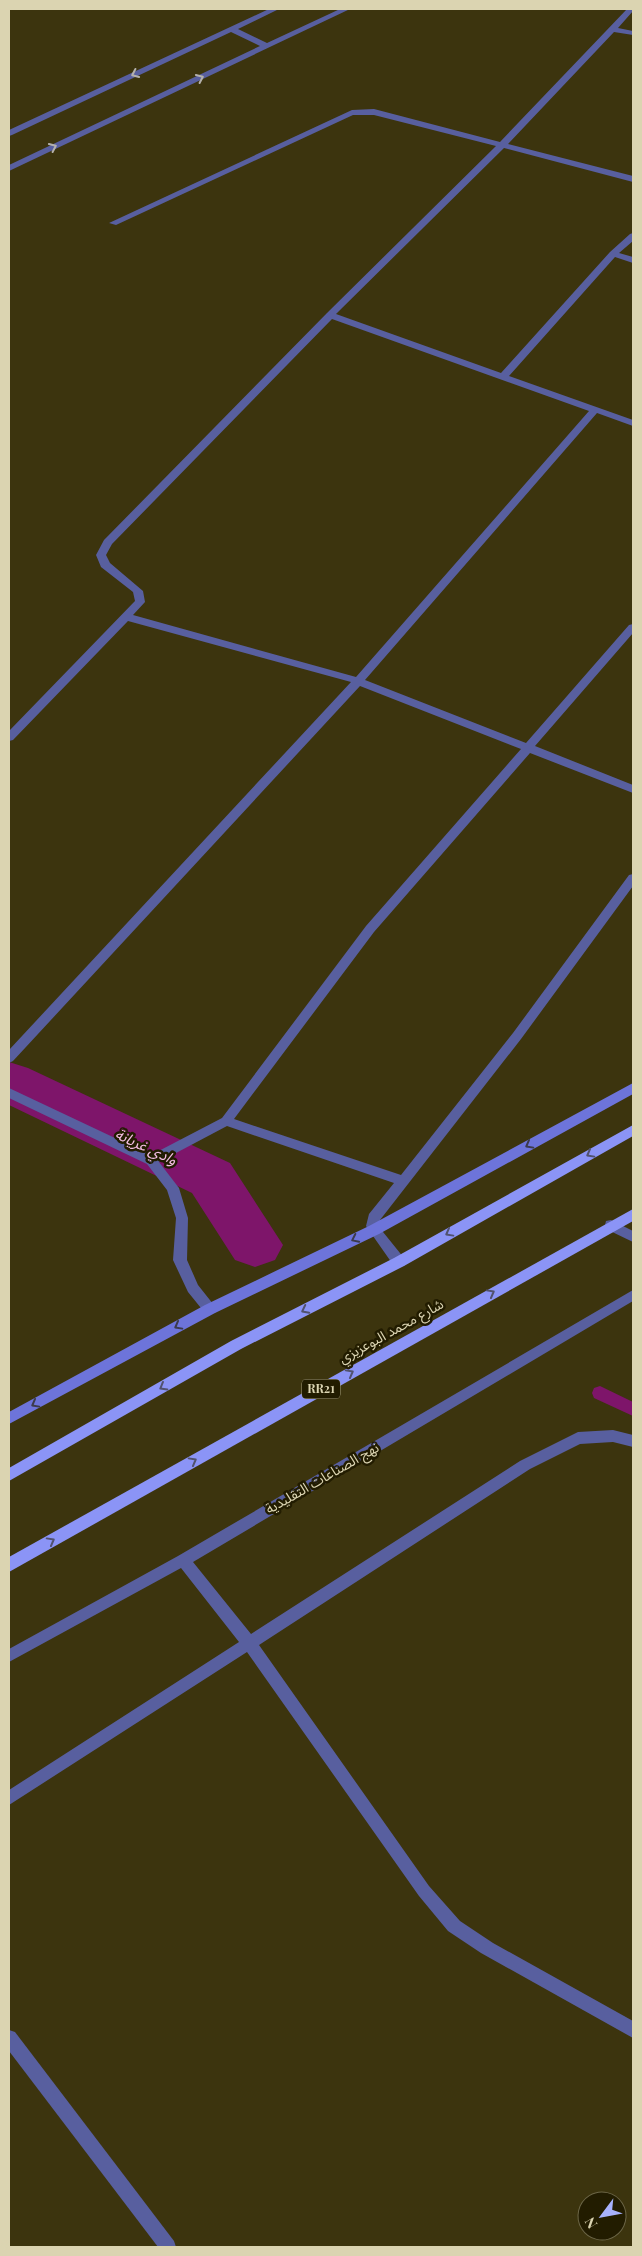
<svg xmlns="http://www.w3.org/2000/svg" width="642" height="2256" font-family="'Playfair Display','Noto Sans Arabic',serif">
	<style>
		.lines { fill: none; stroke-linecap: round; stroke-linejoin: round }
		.stream { fill: #7e156a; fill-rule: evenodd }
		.canal { fill: #7e156a; fill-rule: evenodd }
		.minor { fill: #585f9f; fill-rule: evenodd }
		.secondary { fill: #6d74da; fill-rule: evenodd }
		.trunk { fill: #8b94f6; fill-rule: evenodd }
		.oneway { stroke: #b4b1ac }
		.oneway2 { stroke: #3c3b4c }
		.oneway3 { stroke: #51526f }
		.labels { text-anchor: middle; stroke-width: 5; stroke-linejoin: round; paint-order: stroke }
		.shield { fill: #221c00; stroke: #a49d7c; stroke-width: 1 }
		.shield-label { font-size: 12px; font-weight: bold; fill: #dbd4b1 }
		.street-label { font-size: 14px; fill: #dbd4b1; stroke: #221c00 }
		.water-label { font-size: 15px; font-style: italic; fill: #f4bee3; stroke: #221c00 }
	</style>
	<rect width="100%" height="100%" fill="#3c340e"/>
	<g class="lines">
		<path class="stream" d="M600,1386L633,1402V1416L594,1398L592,1393L594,1388Z"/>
		<path class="canal" d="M9,1062L28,1068L230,1163L283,1245L275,1260L255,1267L235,1260L192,1193L9,1105Z"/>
		<g class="minor">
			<path d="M269,9H279L238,29L267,43L340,9H350L9,171V165L260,46L231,32L12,135L9,136V130Z"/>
			<path d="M627,9H633V11L618,28L633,31V35L614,32L508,144L633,176V182L504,148L336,314L501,373L610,252L630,234L633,233V241L619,253L633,257V263L615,257L509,376L633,420V426L597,413L365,680L526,743L629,625L633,624V633L535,746L633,785V793L530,753L374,932L234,1119L401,1175L513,1033L629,875L633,874V886L521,1039L380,1220L379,1227L404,1258L406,1262L404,1266H394L366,1226L369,1214L394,1183L227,1126L159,1162L179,1188L188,1218L187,1260L198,1285L217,1309L215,1313H205L188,1292L173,1260L176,1218L167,1190L147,1164L9,1098V1088L151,1155L222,1118L366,926L521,749L360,686L13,1061L9,1063V1050L351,682L128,621L13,740L9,741V731L135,601L133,592L101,567L96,555L104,540L327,313L496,146L374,115H353L116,225L109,223L352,110L374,109L500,142ZM332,319L589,411L356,677L133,615L145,602L143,591L110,563L106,555L112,544Z"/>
			<path d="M611,1220L633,1231V1242L606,1229L605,1225L606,1221Z"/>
			<path d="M633,1290V1301L193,1562L251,1634L520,1461L578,1432L613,1430L633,1435V1447L613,1442L580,1444L530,1469L259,1645L429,1886L460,1921L493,1943L633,2021V2038L481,1953L448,1931L419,1896L247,1652L9,1805V1790L239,1642L181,1568L9,1662V1649L178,1556Z"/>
			<path d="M9,2030L15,2032L174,2241L176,2247H158L9,2051Z"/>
		</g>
		<path class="secondary" d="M633,1083V1094L379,1234L215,1313L9,1424V1412L205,1305L369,1226Z"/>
		<g class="trunk">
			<path d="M633,1125V1136L404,1266L241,1349L9,1481V1468L231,1341L394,1258Z"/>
			<path d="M633,1209V1221L9,1572V1557Z"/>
		</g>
	</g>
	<defs><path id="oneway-chevron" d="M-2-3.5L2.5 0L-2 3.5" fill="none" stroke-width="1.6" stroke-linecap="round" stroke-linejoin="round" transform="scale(1.25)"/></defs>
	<g class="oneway">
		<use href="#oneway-chevron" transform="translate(135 74) rotate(155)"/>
		<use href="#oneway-chevron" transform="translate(200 78) rotate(-25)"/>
		<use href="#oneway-chevron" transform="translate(53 147) rotate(-25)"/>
	</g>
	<g class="oneway2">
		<use href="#oneway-chevron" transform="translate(529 1145) rotate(151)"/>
		<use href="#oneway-chevron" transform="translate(355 1239) rotate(154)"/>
		<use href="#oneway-chevron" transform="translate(178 1326) rotate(151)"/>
		<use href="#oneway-chevron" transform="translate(35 1404) rotate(151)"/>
	</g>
	<g class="oneway3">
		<use href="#oneway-chevron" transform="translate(590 1154) rotate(151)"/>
		<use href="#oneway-chevron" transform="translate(449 1233) rotate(151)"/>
		<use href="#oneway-chevron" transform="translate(491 1293) rotate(-29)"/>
		<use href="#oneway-chevron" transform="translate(305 1310) rotate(153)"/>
		<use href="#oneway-chevron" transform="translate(350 1373) rotate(-29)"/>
		<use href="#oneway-chevron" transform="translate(163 1387) rotate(150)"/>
		<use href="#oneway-chevron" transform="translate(193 1461) rotate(-29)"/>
		<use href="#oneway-chevron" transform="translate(51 1541) rotate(-29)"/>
	</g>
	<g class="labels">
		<rect class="shield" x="302" y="1379.5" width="38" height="19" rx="4"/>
		<g class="shield-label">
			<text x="321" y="1393">RR21</text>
		</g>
		<g class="street-label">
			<text transform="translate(391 1331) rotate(-29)" y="5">شارع محمد البوعزيزي</text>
			<text transform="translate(322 1478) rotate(-30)" y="5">نهج الصناعات التقليدية</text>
		</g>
		<g class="water-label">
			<text transform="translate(146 1147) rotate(25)" y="5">وادي غريانة</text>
		</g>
	</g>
	<rect width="642" height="2256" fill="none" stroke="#dbd4b1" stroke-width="20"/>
	<g transform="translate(602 2216) rotate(238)"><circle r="24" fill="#221c00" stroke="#6c6647"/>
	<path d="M0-4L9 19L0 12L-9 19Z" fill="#a7b1fc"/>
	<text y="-8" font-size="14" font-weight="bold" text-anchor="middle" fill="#dbd4b1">N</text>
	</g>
</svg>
